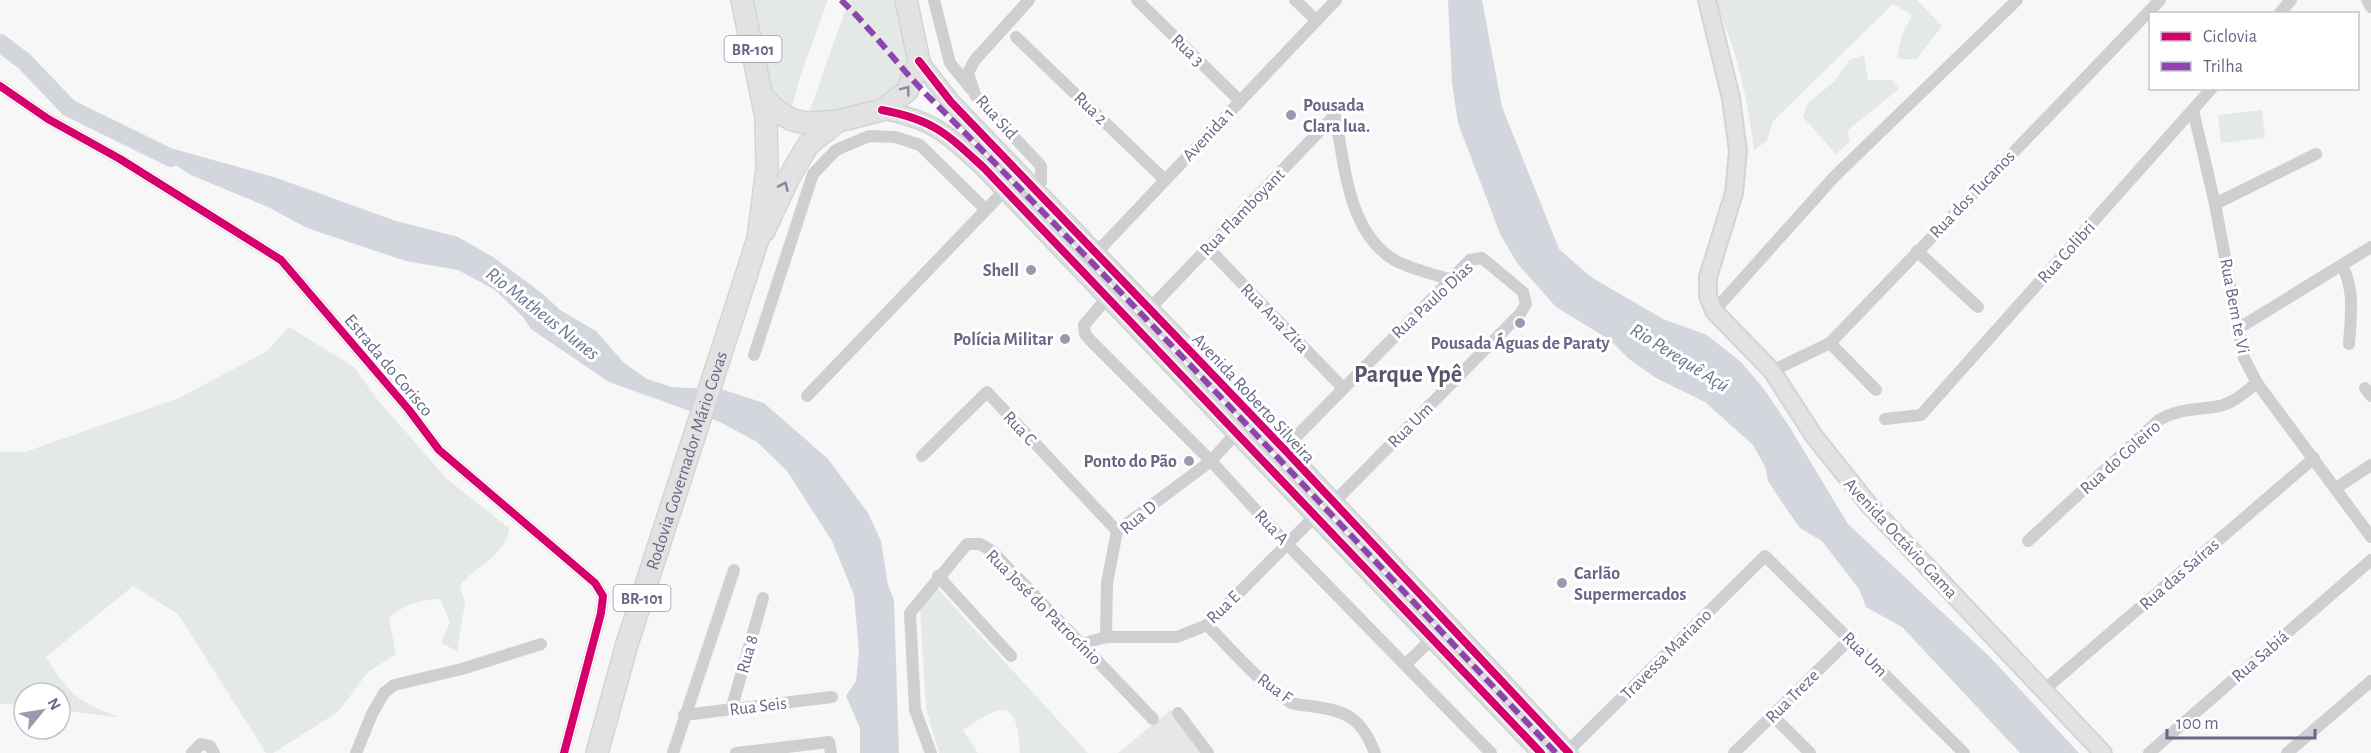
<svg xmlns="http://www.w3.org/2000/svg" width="2371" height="753" font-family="'Alegreya Sans',sans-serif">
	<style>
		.built { fill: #e7e7e9 }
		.green { fill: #e4e9e5 }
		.water { fill: #d4d6dd }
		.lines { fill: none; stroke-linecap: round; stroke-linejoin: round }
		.river { stroke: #d4d6dd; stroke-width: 18 }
		.secondary-casing { stroke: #d3d4d6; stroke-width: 20 }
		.highway-casing { stroke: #d4d4d5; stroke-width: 24 }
		.street { stroke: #cfcfd2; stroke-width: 12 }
		.secondary { stroke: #e2e2e3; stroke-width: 16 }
		.highway { stroke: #e2e2e3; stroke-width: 21 }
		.quiet { stroke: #8e44ad; stroke-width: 6; stroke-dasharray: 12 6; stroke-linecap: butt }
		.cycleway-casing { stroke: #fff; stroke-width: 11 }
		.cycleway { stroke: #d6006c; stroke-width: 8 }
		.oneway { stroke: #86869e }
		.poi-dot { fill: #999aae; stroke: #fff; stroke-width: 2 }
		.labels { text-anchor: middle; stroke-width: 6; stroke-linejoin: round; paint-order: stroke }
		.shield { fill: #fff; stroke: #9595ab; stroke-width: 1.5 }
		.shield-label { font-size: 16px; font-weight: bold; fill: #676887 }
		.street-label { font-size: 18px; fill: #676887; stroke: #fff }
		.poi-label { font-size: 18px; font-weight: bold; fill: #676887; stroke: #fff; text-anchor: end }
		.water-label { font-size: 20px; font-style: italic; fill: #6e7590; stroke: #fff }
		.district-label { font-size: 24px; font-weight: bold; fill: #55566c; stroke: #fff }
	</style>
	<rect width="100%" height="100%" fill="#f7f7f7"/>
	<path class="built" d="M1171,710L1203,753H1118Z"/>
	<g class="green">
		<path d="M750,0H828L801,74L791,110L773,100Z"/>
		<path d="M849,0H898L911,64L891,97L829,113L808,115Z"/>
		<path d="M1714,0H1917L1942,26L1916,60L1897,58L1902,35L1912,15L1893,4L1773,121L1767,141L1754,150C1748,100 1736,45 1714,0Z"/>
		<path d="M1864,55L1868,80H1892L1899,89L1847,131L1850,141L1836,154L1803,117L1807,104L1835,81L1849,60Z"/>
		<path d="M2262,110L2265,138L2221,143L2218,115Z"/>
		<path d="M289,327L354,367L377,399L446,478L509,528C507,555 475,566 460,586L465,603L457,651L441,643L450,622L440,599C419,600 405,604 389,618L396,654L368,672L338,712L273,753H266L178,614L133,586L46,657C69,695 81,704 123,718L60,710V693H24V705L0,704V452H25L179,398L266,352Z"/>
		<path d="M936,587L1088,753H1020C1017,697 1003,703 963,730L978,753H939L926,708L920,609Z"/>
	</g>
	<g class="water">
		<path d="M1448,0H1482L1502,107L1559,249L1591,277L1663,319L1707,335L1741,362L1764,389L1789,426L1848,524L1990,657L2079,753H2020L1902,627L1866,607L1859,589L1822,541L1800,528L1783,504L1768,481L1765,467L1753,445L1705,402L1656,378L1629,359L1610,340L1556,307L1517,263L1500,234L1458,123L1452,83Z"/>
		<path d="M149,148L174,149L274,177L396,221L458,237L493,257L543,294L560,310L596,331L624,363L647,379L672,387L724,390L764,403L828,459L868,513L881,541L888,585L894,600L899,753H860V728L846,696L856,681L859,652L854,595L832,541L787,471L757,442L718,421L609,382L531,329L523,317L495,290L458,270L406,261L307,228L268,207L191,175Z"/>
	</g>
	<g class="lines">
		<path class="river" d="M0,43L24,61L69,108L171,158"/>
		<defs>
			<g id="secondary">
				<path d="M1707,0L1731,98L1738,151L1734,193L1708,277V296L1714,311L1772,371L1814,436L1869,505L2103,753"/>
				<path d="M919,61L951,102L1284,449L1569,753"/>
				<path d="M882,110C934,120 947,134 984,168L1541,753"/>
			</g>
			<g id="highway">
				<path d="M764,98C788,125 803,125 837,121"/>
				<path d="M764,231L788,179L808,145L838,121L882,110L907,91L919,61L906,0"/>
				<path id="s1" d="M597,753L627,644L758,239L767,168L766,117L742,0"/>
			</g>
		</defs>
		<use href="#secondary" class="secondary-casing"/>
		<use href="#highway" class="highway-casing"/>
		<g class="street">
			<path d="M934,0L950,63L971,89"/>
			<path d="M1137,0L1240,101"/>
			<path d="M1295,0L1316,20"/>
			<path d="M2367,0L2371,7"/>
			<path d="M2279,14L2291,0"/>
			<path d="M1016,37L1165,180"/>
			<path d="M0,86L48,119L120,159L281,260L409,410L439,450L595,583L603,596L601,613L564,753"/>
			<path d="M2193,110L2215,204L2244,358L2257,383L2371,537"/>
			<path d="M1335,115C1345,164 1347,233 1396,261C1412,269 1432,274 1449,279"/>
			<path d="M1019,204L1041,182V166L975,95L968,73L974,61L1029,0"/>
			<path d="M2215,204L2316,154"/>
			<path d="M1208,248L1343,388"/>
			<path d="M1917,251L1978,307"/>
			<path d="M2342,265C2355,291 2351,315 2349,344"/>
			<path d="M1081,269L1336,0"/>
			<path d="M1108,297L1084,325L1085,334L1091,341L1211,461L1286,543L1491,753"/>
			<path d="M1714,311L1835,176L2017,0"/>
			<path d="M1135,324L1335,115"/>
			<path d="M2239,328L2371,247"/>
			<path d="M1830,343L1876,390"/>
			<path d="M754,355L813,174L836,150L869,136L895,137L920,145L985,209"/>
			<path d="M1772,371L1830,343L2160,0"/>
			<path d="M2365,388L2371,396"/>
			<path d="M807,396L1005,190"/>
			<path d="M1885,419L1921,415L2212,88"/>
			<path d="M1284,449L1470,260L1482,258L1523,292L1526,304L1520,314L1333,503"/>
			<path d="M922,456L987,392L1117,531"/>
			<path d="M2336,488L2371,465"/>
			<path d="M2028,541L2159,420C2179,408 2198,410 2220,406C2235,402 2245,392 2257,383"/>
			<path d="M938,576L1011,656"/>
			<path d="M1207,625C1233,651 1257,680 1288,701C1294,705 1302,705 1310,706C1347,711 1361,717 1375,753"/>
			<path d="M1106,637L1107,583L1117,531L1211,461L1237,432"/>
			<path d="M1082,644L1106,637H1177L1207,625L1315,516"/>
			<path d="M1406,664L1447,624"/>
			<path d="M2045,689L2314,458"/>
			<path d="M731,710L763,598"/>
			<path d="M1178,713L1208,753"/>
			<path d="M684,715L832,697"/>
			<path d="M1773,716L1810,753"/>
			<path d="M192,753L201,744L210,746L214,753"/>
			<path d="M356,753L372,714L384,693L394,685L462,669L541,644"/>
			<path d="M673,753L734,570"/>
			<path d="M736,753L829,742L831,753"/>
			<path d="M931,753L915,710L910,613L967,544H980L992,551L1153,719"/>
			<path d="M1551,753L1559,748L1567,752L1765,556L1964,753"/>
			<path d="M1734,753L1850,639"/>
			<path d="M2149,753L2371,560"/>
			<path d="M2287,753L2371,681"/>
		</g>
		<use href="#secondary" class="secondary"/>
		<use href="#highway" class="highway"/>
		<path class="quiet" d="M841,0C874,31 900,69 932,100C1145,312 1349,535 1556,753"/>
		<defs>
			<g id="cycleway">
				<path d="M919,61L951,102L1284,449L1569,753"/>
				<path d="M0,86L48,119L120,159L281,260L409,410L439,450L595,583L603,596L601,613L564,753"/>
				<path d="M882,110C934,120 947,134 984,168L1541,753"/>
			</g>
		</defs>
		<use href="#cycleway" class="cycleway-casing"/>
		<use href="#cycleway" class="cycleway"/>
	</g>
	<defs><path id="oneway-chevron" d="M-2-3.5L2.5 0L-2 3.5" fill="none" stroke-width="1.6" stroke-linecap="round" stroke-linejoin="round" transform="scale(1.5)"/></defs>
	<g class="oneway">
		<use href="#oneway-chevron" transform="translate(906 90) rotate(-52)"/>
		<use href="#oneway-chevron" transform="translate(784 186) rotate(-66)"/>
	</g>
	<g class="poi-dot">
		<circle cx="1291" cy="115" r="6"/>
		<circle cx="1031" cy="270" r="6"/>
		<circle cx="1520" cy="323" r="6"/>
		<circle cx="1065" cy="339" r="6"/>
		<circle cx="1189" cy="461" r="6"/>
		<circle cx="1562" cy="583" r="6"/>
	</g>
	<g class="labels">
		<g class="shield">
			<rect x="724.5" y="36" width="57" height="26" rx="4.5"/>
			<rect x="613.5" y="585" width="57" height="26" rx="4.5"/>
		</g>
		<g class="shield-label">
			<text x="753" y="55">BR-101</text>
			<text x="642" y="604">BR-101</text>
		</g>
		<g class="street-label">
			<text transform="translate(1188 50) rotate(44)" y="6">Rua 3</text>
			<text transform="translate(1091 108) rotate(44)" y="6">Rua 2</text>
			<text transform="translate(997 117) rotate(48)" y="6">Rua Sid</text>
			<text transform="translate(1208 134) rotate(-47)" y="6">Avenida 1</text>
			<text transform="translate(1972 194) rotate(-46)" y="6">Rua dos Tucanos</text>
			<text transform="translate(1242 212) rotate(-46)" y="6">Rua Flamboyant</text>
			<text transform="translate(2066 252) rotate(-48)" y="6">Rua Colibri</text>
			<text transform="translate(1432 300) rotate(-43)" y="6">Rua Paulo Dias</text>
			<text transform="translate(2235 306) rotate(79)" y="6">Rua Bem te Vi</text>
			<text transform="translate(1275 318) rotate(46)" y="6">Rua Ana Zita</text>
			<text transform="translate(389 365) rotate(50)" y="6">Estrada do Corisco</text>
			<text transform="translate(1254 398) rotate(47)" y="6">Avenida Roberto Silveira</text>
			<text transform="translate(1410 425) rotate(-45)" y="6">Rua Um</text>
			<text transform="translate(1020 428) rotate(47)" y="6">Rua C</text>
			<text transform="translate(2120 457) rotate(-42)" y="6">Rua do Coleiro</text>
			<text dy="6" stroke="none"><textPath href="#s1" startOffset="306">Rodovia Governador Mário Covas</textPath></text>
			<text transform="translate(1138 517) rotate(-40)" y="6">Rua D</text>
			<text transform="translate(1272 527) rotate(47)" y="6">Rua A</text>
			<text transform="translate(1901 538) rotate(47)" y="6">Avenida Octávio Gama</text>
			<text transform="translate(2179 574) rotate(-41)" y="6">Rua das Saíras</text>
			<text transform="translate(1044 607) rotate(45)" y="6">Rua José do Patrocínio</text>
			<text transform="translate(1223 607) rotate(-44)" y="6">Rua E</text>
			<text transform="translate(747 654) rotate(-74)" y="6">Rua 8</text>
			<text transform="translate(1666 654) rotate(-45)" y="6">Travessa Mariano</text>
			<text transform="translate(1865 654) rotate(45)" y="6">Rua Um</text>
			<text transform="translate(2260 656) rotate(-41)" y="6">Rua Sabiá</text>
			<text transform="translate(1275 688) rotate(36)" y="6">Rua F</text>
			<text transform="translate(1792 696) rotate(-45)" y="6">Rua Treze</text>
			<text transform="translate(758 706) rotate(-7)" y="6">Rua Seis</text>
		</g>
		<g class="poi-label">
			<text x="1303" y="111" text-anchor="start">Pousada<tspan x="1303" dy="21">Clara lua.</tspan></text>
			<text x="1019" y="276">Shell</text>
			<text x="1053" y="345">Polícia Militar</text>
			<text x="1520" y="349" text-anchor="middle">Pousada Águas de Paraty</text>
			<text x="1177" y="467">Ponto do Pão</text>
			<text x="1574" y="579" text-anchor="start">Carlão<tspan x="1574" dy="21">Supermercados</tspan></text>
		</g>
		<g class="water-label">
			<text transform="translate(543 313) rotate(38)" y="7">Rio Matheus Nunes</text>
			<text transform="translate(1680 357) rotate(32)" y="7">Rio Perequê Açú</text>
		</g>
		<g class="district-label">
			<text x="1408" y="382">Parque Ypê</text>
		</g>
	</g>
	<rect x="2149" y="12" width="210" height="78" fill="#ffffff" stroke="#c2c3cf" stroke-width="1.5"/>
	<rect x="2161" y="32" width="30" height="9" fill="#d6006c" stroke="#c2c3cf" stroke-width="1.5"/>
	<text x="2203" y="42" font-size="18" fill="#676887">Ciclovia</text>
	<rect x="2161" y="62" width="30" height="9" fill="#8e44ad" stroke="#c2c3cf" stroke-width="1.5"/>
	<text x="2203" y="72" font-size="18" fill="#676887">Trilha</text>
	<g transform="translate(42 711) rotate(60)"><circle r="28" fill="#ffffff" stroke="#c2c3cf" stroke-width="1.5"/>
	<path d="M0-4.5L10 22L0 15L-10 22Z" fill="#999aae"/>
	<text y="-9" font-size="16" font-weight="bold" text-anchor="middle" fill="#676887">N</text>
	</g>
	<path d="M2167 729v9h148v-9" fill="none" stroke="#676887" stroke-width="3"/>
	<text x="2176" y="729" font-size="18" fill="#676887" stroke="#ffffff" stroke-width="4.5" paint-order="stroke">100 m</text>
</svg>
